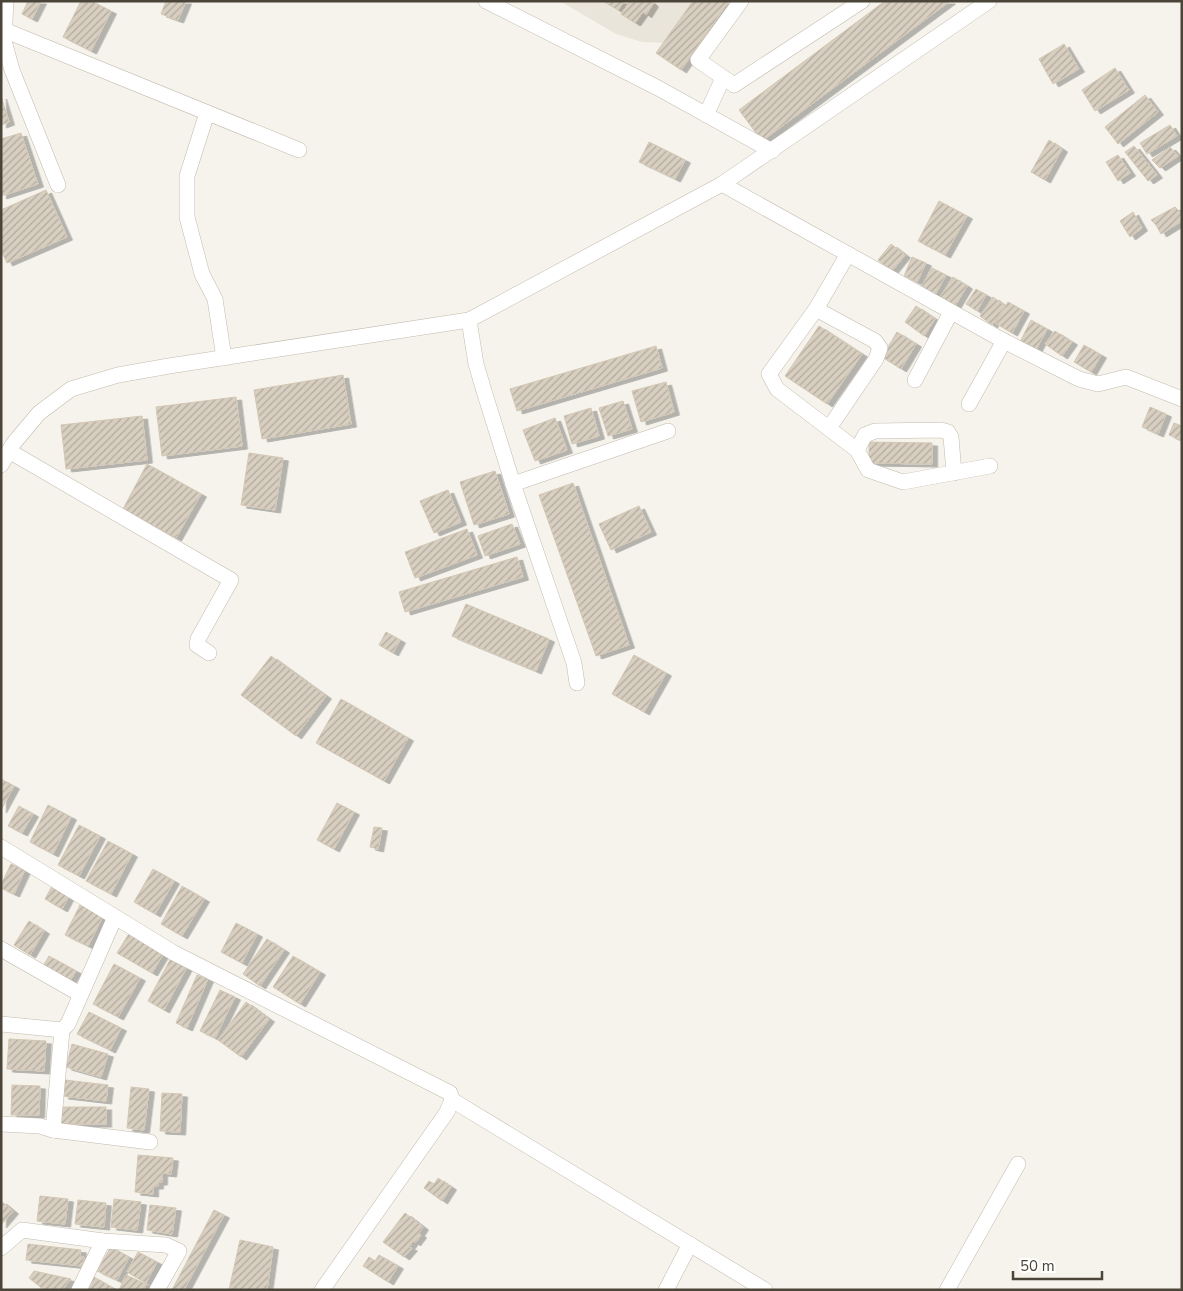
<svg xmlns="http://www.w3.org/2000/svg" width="1183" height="1291" font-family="'Nunito Sans',sans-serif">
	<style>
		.residential { fill: #eae5da }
		.building { fill: url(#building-hatch); stroke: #d3c7b4; filter: url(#shadow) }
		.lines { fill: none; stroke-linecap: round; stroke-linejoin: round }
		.minor-casing { stroke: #c2bbae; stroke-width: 16 }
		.minor { stroke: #fff; stroke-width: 15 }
	</style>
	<defs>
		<pattern id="building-hatch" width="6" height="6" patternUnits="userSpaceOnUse" patternTransform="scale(1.25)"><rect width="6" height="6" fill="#d8cfc1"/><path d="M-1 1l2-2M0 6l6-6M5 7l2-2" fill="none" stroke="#b1aa9e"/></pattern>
		<filter id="shadow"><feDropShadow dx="5.5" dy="3" stdDeviation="0" flood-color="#0004"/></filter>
	</defs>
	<rect width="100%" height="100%" fill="#f6f3ec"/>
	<path class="residential" d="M560,1H693L665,43L642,42L616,34Z"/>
	<g class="building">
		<path d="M28,1H41L32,19L22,14Z"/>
		<path d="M81,1H91L111,11L91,51L63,37Z"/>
		<path d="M166,1H186L178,20L161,14Z"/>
		<path d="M603,1H624L618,10Z"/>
		<path d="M630,1H650L653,4L646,15L643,12L635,23L621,14Z"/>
		<path d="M693,1H729L681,70L656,53Z"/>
		<path d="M885,1H950L762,141L739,110Z"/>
		<path d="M1064,44L1079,69L1053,84L1039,59Z"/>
		<path d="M1115,68L1129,90L1095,111L1082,90Z"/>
		<path d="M1145,95L1158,112L1118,144L1105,127Z"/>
		<path d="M1,96L9,122L1,125Z"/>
		<path d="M1170,125L1177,136L1147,154L1140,143Z"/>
		<path d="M21,133L38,184L1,196V139Z"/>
		<path d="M1049,140L1062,149L1045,180L1031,172Z"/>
		<path d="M649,142L685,160L675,179L639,162Z"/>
		<path d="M1134,146L1157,175L1148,181L1125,152Z"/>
		<path d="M1170,147L1178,156L1160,168L1152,160Z"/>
		<path d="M1118,155L1130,173L1118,181L1106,162Z"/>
		<path d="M46,190L67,237L7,263L1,250V210Z"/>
		<path d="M939,201L967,216L945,255L918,241Z"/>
		<path d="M1175,207L1181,213L1182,221L1161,234L1156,225L1151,220Z"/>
		<path d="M1133,212L1142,228L1130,237L1120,221Z"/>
		<path d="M891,244L905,255L892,271L878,260Z"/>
		<path d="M912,257L926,263L917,282L904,276Z"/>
		<path d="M932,268L946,275L935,295L921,287Z"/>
		<path d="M953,277L967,286L955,306L940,297Z"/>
		<path d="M976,289L986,295L977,311L966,304Z"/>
		<path d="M993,297L1005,306L992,325L980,316Z"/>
		<path d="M1008,302L1024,311L1012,333L995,323Z"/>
		<path d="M916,306L935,319L924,336L905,322Z"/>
		<path d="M1031,320L1047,329L1036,350L1020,342Z"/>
		<path d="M819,326L862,354L827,404L785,376Z"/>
		<path d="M1055,331L1072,342L1062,356L1045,344Z"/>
		<path d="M897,332L916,344L901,369L882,357Z"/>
		<path d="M1084,345L1101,355L1091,372L1074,362Z"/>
		<path d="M656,346L662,368L517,411L510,389Z"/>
		<path d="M343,375L351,424L262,439L254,390Z"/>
		<path d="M666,382L674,412L641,422L632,391Z"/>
		<path d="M236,397L242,446L162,456L156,407Z"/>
		<path d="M623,401L632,429L608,436L599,408Z"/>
		<path d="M1150,407L1166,414L1158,434L1142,427Z"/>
		<path d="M591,408L599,436L572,444L564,416Z"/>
		<path d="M142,416L147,460L66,469L61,425Z"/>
		<path d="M555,418L567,450L535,461L523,430Z"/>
		<path d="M1174,423L1182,426V441L1169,435Z"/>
		<path d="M869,442L932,443V464L869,463Z"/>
		<path d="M249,453L283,458L275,510L241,505Z"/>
		<path d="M147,464L201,494L176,538L123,509Z"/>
		<path d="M495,471L509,514L474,525L460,482Z"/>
		<path d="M573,483L629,645L596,656L539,495Z"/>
		<path d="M448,490L461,522L434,533L420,501Z"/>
		<path d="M639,506L651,532L611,550L599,524Z"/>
		<path d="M512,524L520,544L485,556L478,536Z"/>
		<path d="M467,529L477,555L415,578L405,552Z"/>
		<path d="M517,557L523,577L405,612L399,592Z"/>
		<path d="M466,604L549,639L536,671L452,636Z"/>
		<path d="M386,632L400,640L393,653L379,645Z"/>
		<path d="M634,655L666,673L644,712L612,694Z"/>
		<path d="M271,656L326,696L296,736L241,695Z"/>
		<path d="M341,699L408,738L384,781L316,743Z"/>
		<path d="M1,779L14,786L1,810Z"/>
		<path d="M337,803L354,812L334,849L317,840Z"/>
		<path d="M48,805L71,817L53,854L30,842Z"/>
		<path d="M19,806L33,814L22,833L8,826Z"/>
		<path d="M79,825L100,836L79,876L58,865Z"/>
		<path d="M374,827L382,828L378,849L370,847Z"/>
		<path d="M108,841L132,854L111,894L86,881Z"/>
		<path d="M11,864L25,870L14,894L1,888V885Z"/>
		<path d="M153,869L174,881L155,914L134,902Z"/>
		<path d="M52,886L69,896L62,909L45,899Z"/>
		<path d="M182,886L204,899L182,936L161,924Z"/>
		<path d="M81,903L104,914L88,946L65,935Z"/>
		<path d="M29,921L44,931L30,955L14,945Z"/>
		<path d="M236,923L257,934L242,963L221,952Z"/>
		<path d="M130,932L164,953L152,973L117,953Z"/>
		<path d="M267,939L284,950L260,986L243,974Z"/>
		<path d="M49,956L76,971L70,981L43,966Z"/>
		<path d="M293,956L320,972L300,1004L273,987Z"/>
		<path d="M171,958L187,967L164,1010L148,1001Z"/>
		<path d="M114,964L140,978L118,1017L93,1004Z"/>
		<path d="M197,975L208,979L187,1028L176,1023Z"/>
		<path d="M220,990L235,997L215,1038L200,1031Z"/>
		<path d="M246,1002L269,1019L241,1057L218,1040Z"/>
		<path d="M89,1012L121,1028L110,1050L77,1034Z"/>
		<path d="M9,1039L46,1041L44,1071L7,1069Z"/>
		<path d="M72,1044L108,1054L101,1077L66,1067Z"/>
		<path d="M65,1080L108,1085L106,1101L63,1096Z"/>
		<path d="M12,1085L40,1086L39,1115H11Z"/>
		<path d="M131,1087L149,1089L144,1130L127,1128Z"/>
		<path d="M162,1093L182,1094L180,1132L160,1131Z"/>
		<rect x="60" y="1107" width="46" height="17"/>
		<path d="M138,1155L173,1158L171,1174L162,1173V1182H158V1186H153V1194L135,1192Z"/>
		<path d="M438,1178L451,1187L442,1201L424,1188L429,1181L434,1184Z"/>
		<path d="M40,1196L68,1199L65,1224L37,1221Z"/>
		<path d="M114,1199L141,1202L137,1230L111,1227Z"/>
		<path d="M78,1200L106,1203L104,1227L75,1224Z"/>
		<path d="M1,1201L13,1211L1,1225Z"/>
		<path d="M150,1205L176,1208L172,1234L147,1230Z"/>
		<path d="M214,1210L224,1215L184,1290H172Z"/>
		<path d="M405,1213L423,1227L419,1233L421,1235L415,1243L413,1241L409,1247L412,1248L404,1257L383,1242Z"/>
		<path d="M240,1240L273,1247L267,1290H229Z"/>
		<path d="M28,1244L81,1250L80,1257H84L83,1266L26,1260Z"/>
		<path d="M111,1247L129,1257L117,1280L97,1271Z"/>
		<path d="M138,1252L157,1262L146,1283L127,1272Z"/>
		<path d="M379,1255L398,1266L388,1282L363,1266L369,1257L375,1261Z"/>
		<path d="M34,1271L71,1279L62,1290H44L29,1278Z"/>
		<path d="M126,1275L146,1284L144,1290H119Z"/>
		<path d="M94,1277L113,1288L112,1290H86Z"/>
	</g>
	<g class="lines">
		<defs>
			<g id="minor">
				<path d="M6,1L4,41L12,70L58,185"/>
				<path d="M486,1L658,88L772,151"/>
				<path d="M741,1L698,60L734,85L862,1"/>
				<path d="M4,30L299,150"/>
				<path d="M207,113L187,176V217L202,274L215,299L224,358"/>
				<path d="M706,115L723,78"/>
				<path d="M722,184L1004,341L1079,379L1098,384L1126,377L1182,399"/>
				<path d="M848,254L816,309L769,374L777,389L857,450L868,470L903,482L990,466"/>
				<path d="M816,309L875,341L880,348L876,359L829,428"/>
				<path d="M469,320L476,364L484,391L513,484L574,663L577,683"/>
				<path d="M915,380L951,312"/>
				<path d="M969,404L1004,341"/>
				<path d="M857,450L865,435L875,431L941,430L948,432L951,437L954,473"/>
				<path d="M9,451L231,580L198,639L197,645L209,653"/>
				<path d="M1,465L13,444L39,413L71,389L118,375L169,366L469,320L722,184L989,1"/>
				<path d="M513,484L668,431"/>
				<path d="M1,847L174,953L450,1093L452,1100L447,1112L322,1290"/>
				<path d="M1,949L80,994"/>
				<path d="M1,1024L62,1030"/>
				<path d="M452,1100L765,1290"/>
				<path d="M1,1124L40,1126L53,1130L150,1142"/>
				<path d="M53,1130L62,1030L68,1024L115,917"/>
				<path d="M1,1248L22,1230L103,1241L166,1245L179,1251L157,1290"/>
				<path d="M79,1290L103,1241"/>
				<path d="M666,1290L690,1244"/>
				<path d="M947,1290L1018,1164"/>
			</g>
		</defs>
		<use href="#minor" class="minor-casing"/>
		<use href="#minor" class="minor"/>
	</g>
	<rect width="1183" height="1291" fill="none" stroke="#4b4439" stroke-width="5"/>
	<path d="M1013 1271v8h89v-8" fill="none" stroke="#4b4439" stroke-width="2.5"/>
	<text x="1020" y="1271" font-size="15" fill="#4b4439" stroke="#ffffff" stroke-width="4" paint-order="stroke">50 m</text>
</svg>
